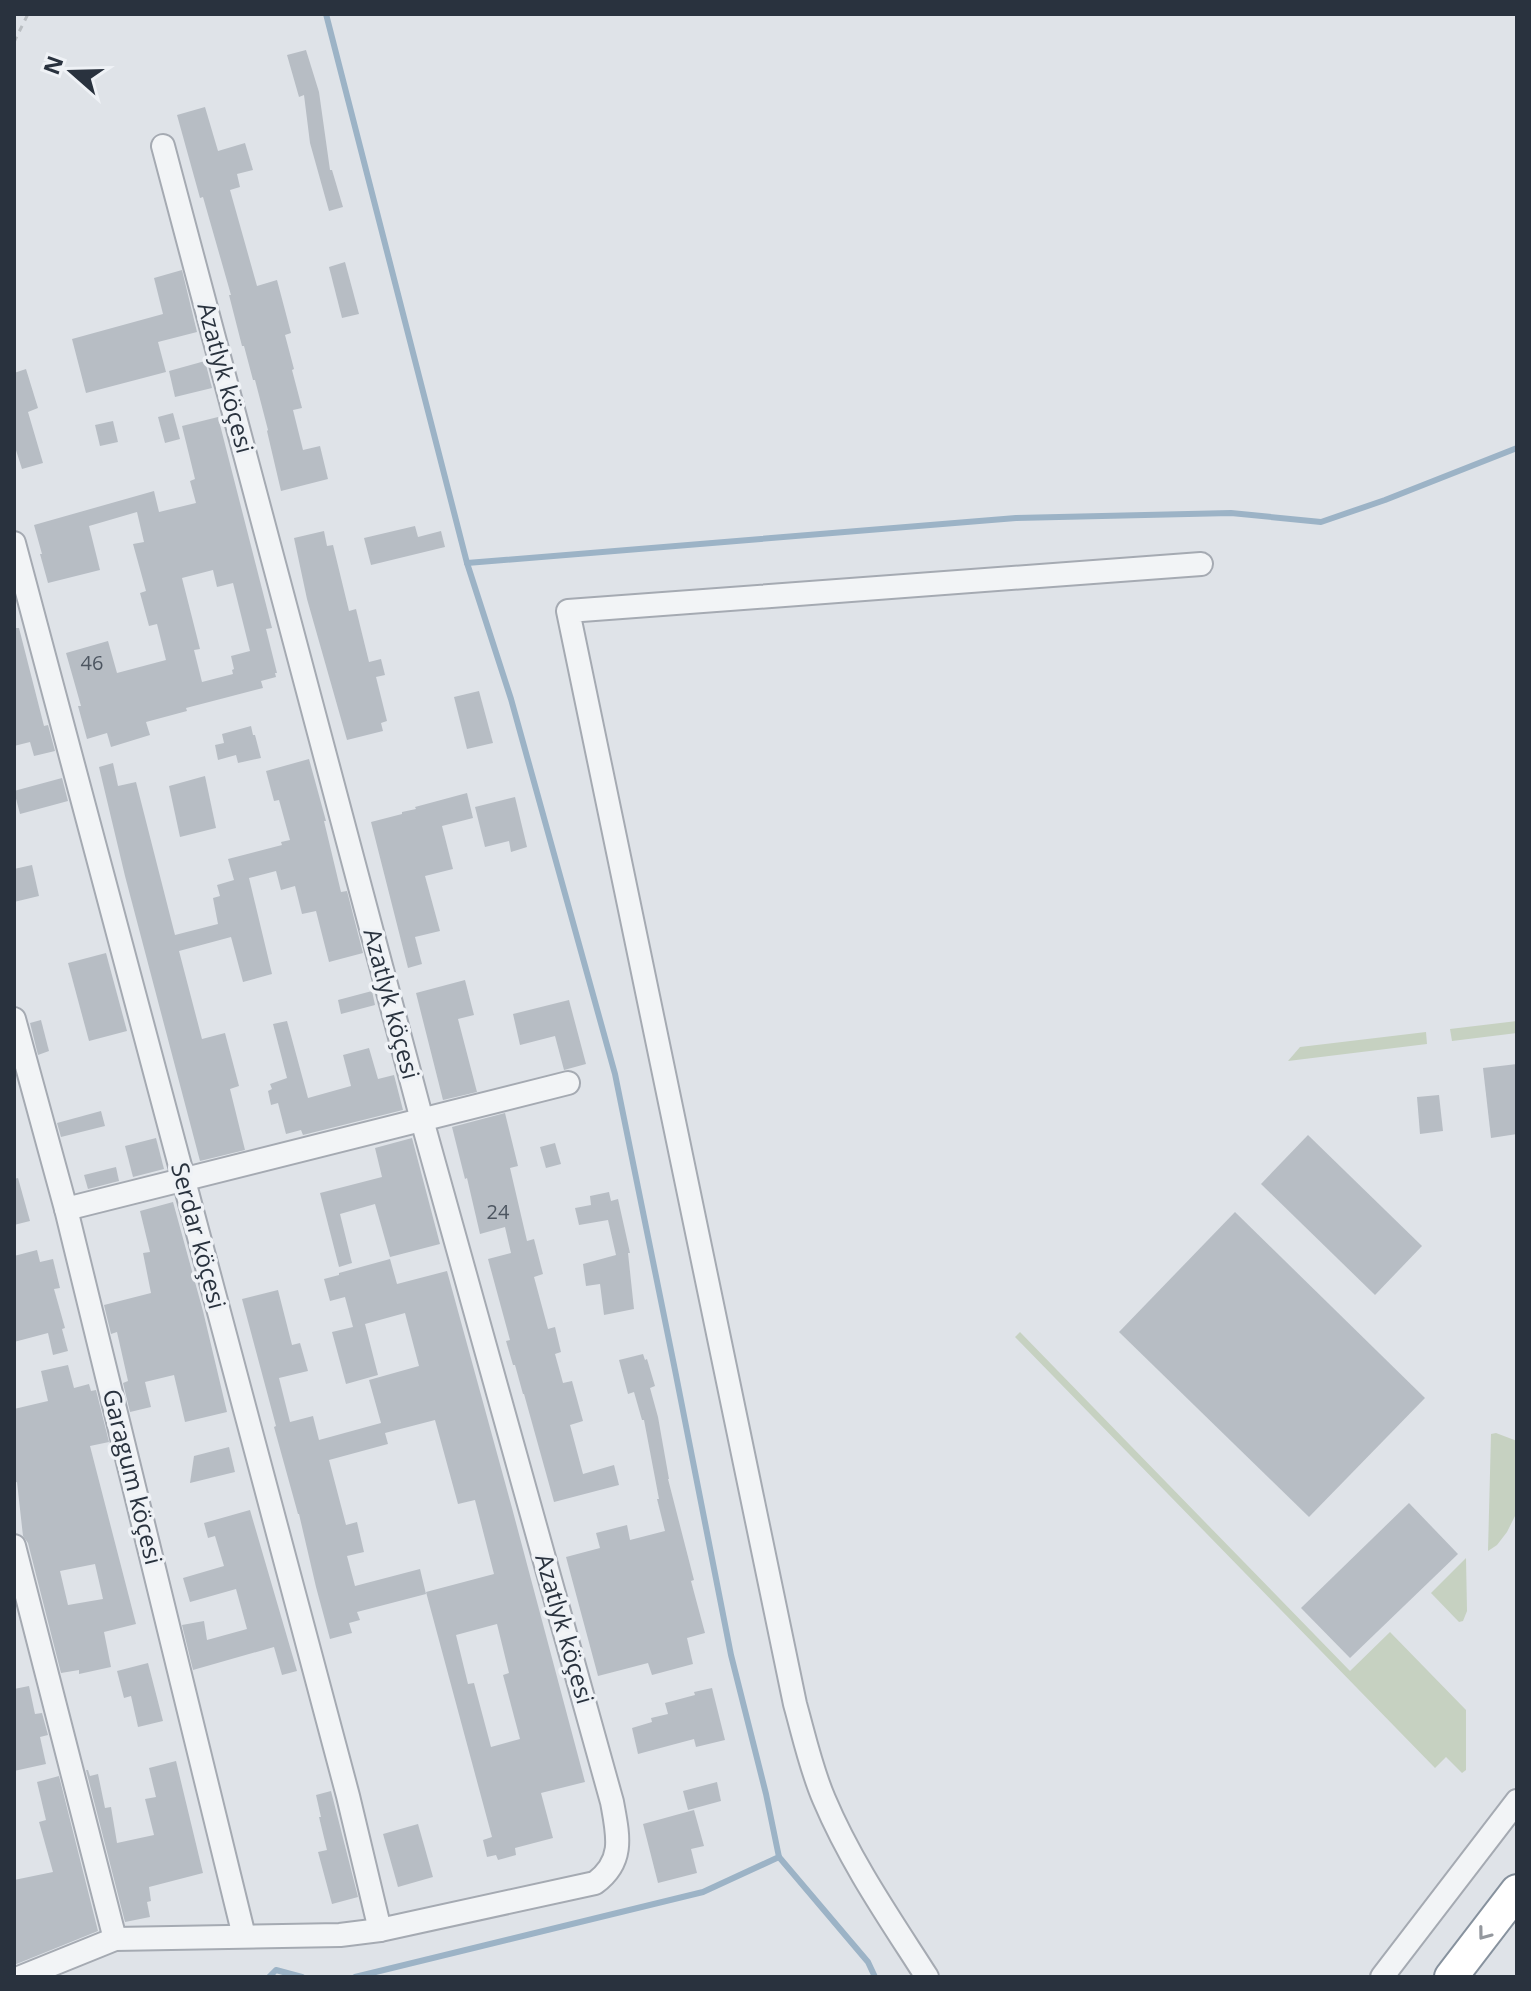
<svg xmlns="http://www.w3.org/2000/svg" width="1531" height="1991" font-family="'Open Sans',sans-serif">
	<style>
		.green { fill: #c6d1c1 }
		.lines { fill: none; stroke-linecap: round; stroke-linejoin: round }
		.stream { stroke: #9cb3c6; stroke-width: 6 }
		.building { fill: #b7bdc4; fill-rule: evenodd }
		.minor-casing { stroke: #a5aab2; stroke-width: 26 }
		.highway-casing { stroke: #87929e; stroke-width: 36 }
		.path { stroke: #babec2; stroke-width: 3; stroke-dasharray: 6 6; stroke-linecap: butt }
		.minor { stroke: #f2f4f6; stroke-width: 22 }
		.highway { stroke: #fff; stroke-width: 32 }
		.oneway { stroke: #94989e }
		.labels { text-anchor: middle; stroke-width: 7; stroke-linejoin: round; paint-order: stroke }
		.number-label { font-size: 20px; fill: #4c5560 }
		.street-label { font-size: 24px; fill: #29323e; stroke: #eff2f6 }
	</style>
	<rect width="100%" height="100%" fill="#dfe3e8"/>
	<g class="green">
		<path d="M1517,1021V1033L1452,1041L1450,1029Z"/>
		<path d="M1426,1032L1427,1044L1288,1061L1300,1047Z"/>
		<path d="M1020,1332L1350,1671L1390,1632L1466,1710V1770L1462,1773L1446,1757L1435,1768L1015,1337Z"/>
		<path d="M1496,1433L1517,1441V1512L1507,1532L1497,1545L1488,1551L1491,1434Z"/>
		<path d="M1466,1558L1467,1611L1463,1621L1459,1622L1431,1593Z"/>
	</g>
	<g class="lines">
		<g class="stream">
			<path d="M326,14L467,563L511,699L615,1074L675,1370L731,1655L766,1794L779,1857L703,1892L355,1977"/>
			<path d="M467,563L1016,518L1231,513L1321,522L1385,500L1517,448"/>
			<path d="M779,1857L868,1962L875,1977"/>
			<path d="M269,1977L276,1970L302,1977"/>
		</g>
	</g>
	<g class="building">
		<path d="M306,50L319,92L330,170H332L343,207L329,211L310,143L304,95L299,97L287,55Z"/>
		<path d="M205,107L218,151L245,143L253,170L237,174L240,187L230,190L257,286L277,280L291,333L285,335L294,369L292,370L302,408L293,410L303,450L320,446L328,479L281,491L267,431L268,430L255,380H253L244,346H242L229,295H231L203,197L200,198L177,115Z"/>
		<path d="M345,262L359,314L342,318L329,267Z"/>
		<path d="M182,270L197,332L158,342L166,372L86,393L72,339L163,314L154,278Z"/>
		<path d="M205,361L212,388L175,397L169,371Z"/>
		<path d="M26,369L38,408L28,412L43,463L22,469L14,444V373Z"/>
		<path d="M173,413L180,439L165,443L158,417Z"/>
		<path d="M218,417L272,628L266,629L277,673H275L276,677L261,681L263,688L186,708L187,711L146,722L150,735L111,747L107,733L87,739L78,706H81L66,653L108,641L117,673L166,660L157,624L149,626L140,593L146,591L133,544L144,542L137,512L89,526L100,570L48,583L40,554H42L34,525L154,491L159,512L196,503L190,481L195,479L182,426ZM213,570L217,587L233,583L250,651L231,656L234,669L232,670L233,674L202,682L194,650L200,649L182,578Z"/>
		<path d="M113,421L118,442L100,446L95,425Z"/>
		<path d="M415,526L418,537L441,531L445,547L371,565L364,538Z"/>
		<path d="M324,531L327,546L333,545L349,611L356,609L369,662L381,659L385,675L376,677L387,721L381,723L383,731L347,740L307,599L294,538Z"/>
		<path d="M14,628H19L44,726L48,725L55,751L34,756L30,742L14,746Z"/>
		<path d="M479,691L493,743L467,749L454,697Z"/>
		<path d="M251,726L253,735H255L261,758L238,763L236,755L218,760L215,745L224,743L222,734Z"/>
		<path d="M309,759L326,821H324L341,892L347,891L363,953L329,962L316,911L302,914L295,886L281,890L276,871L249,878L272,974L243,982L231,937L179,951L202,1039L225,1033L239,1086L230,1089L245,1150L200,1161L125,876L99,767L113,763L118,786L136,782L175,935L218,924L213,898L220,896L217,885L234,880L228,859L282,845L281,842L290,840L279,800L274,801L266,771Z"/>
		<path d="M205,776L216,828L180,837L169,786Z"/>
		<path d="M62,778L68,801L20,814L14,791Z"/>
		<path d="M467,793L473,818L442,826L453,869L425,876L440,931L415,937L422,964L408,968L371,822L402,814V812L416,809L415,807Z"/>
		<path d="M515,797L527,847L511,852L509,841L485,847L475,807Z"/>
		<path d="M32,865L39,896L14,902V869Z"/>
		<path d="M106,953L127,1031L89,1041L68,963Z"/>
		<path d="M465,980L474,1015L458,1019L477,1092L443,1100L416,993Z"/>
		<path d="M372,991L375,1005L341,1014L338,1000Z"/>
		<path d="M569,1000L586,1064L564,1070L555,1036L520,1045L513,1014Z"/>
		<path d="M41,1020L49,1051L38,1055L30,1023Z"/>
		<path d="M287,1021L308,1098L351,1086L343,1055L369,1048L378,1079L394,1075L403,1110L303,1135L301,1130L286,1134L278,1103L271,1105L268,1091L272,1089L270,1084L287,1078L273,1024Z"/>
		<path d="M1517,1064V1134L1491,1138L1483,1068Z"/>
		<path d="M1439,1095L1443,1131L1420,1134L1417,1097Z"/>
		<path d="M101,1111L105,1126L61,1137L57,1123Z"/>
		<path d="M505,1113L518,1166L510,1168L527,1241L534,1239L543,1274L534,1277L548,1329L555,1327L561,1352L555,1354L563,1383L572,1381L583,1421L570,1425L583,1474L614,1465L619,1485L554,1502L524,1394H523L515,1365H513L506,1341L510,1340L488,1259L511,1253L505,1227L480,1234L467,1178L465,1179L452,1127Z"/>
		<path d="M1308,1135L1422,1246L1375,1295L1261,1184Z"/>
		<path d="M156,1138L164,1169L133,1177L125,1146Z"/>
		<path d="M412,1138L440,1244L390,1257L375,1204L340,1214L352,1263L339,1267L320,1193L382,1177L375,1148Z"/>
		<path d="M555,1143L561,1164L546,1168L540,1147Z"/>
		<path d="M116,1167L119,1181L88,1189L84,1175Z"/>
		<path d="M18,1178L30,1221L14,1225V1179Z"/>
		<path d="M609,1192L611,1201L618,1199L630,1253H628L634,1309L604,1315L600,1284L586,1286L583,1264L616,1255L608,1220L579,1225L575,1208L591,1205L590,1196Z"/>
		<path d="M173,1202L203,1311L227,1412L185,1422L174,1375L145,1382L151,1407L130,1412L123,1383L128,1381L117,1332L111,1334L104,1305L151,1293L143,1253L150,1252L140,1211Z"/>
		<path d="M1235,1212L1425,1398L1309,1517L1119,1332Z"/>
		<path d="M37,1250L40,1262L53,1259L60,1288L54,1289L65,1328L62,1329L68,1351L53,1355L48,1333L14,1342V1256Z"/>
		<path d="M390,1259L397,1284L447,1271L512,1508L585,1782L541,1793L553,1838L515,1848L516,1855L498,1860L496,1855L487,1857L483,1840L492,1837L426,1592L494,1574L475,1500L458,1504L435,1420L385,1433L388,1444L329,1460L346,1525L357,1522L364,1552L347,1556L355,1586L420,1569L426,1594L357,1612L360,1620L349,1623L352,1633L330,1639L316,1587L299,1514H298L274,1427L276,1426L242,1299L278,1290L292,1345L300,1343L308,1371L279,1378L290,1422L313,1416L319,1440L381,1423L369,1380L419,1366L405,1313L365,1324L378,1375L346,1384L332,1332L353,1327L345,1297L330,1301L324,1279L339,1275V1273ZM497,1624L509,1673L503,1675L520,1739L491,1747L474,1683L468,1684L456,1635Z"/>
		<path d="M643,1354L645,1360L647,1359L655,1386L650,1388L658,1417L669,1479H668L694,1580L691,1581L705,1633L687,1638L693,1664L652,1675L648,1663L598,1676L566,1557L600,1548L596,1533L627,1525L630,1540L665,1531L657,1499H659L644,1420H642L634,1392L628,1394L619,1360Z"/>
		<path d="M68,1365L74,1388L89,1384L91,1391L96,1390L109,1442L90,1446L136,1624L104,1632L111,1667L79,1674V1670L61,1673L28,1543L23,1536L17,1482L14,1483V1409L48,1401L41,1371ZM95,1564L103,1599L68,1605L60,1571Z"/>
		<path d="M229,1447L235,1472L190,1483L194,1456Z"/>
		<path d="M1409,1503L1458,1554L1350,1658L1301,1608Z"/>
		<path d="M250,1510L297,1671L282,1675L274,1647L193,1670L182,1625L204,1621L207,1640L247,1629L236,1589L190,1602L183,1578L224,1566L215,1536L208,1538L204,1523Z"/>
		<path d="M148,1663L163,1721L138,1727L131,1696L124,1698L117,1671Z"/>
		<path d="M29,1686L35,1714L42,1713L48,1735L40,1737L46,1764L14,1771V1689Z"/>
		<path d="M712,1688L725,1740L696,1747L694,1739L638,1754L632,1728L652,1722L651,1718L668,1714L665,1703L695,1695L694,1692Z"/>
		<path d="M176,1761L203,1873L149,1887L151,1901L147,1902L150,1917L125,1922L86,1770H88L90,1776L98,1774L105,1808L111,1807L117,1843L154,1835L145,1799L156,1797L149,1768Z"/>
		<path d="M59,1776L98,1931L14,1965V1880L53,1872L39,1822L46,1820L37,1782Z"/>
		<path d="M717,1782L721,1801L688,1810L683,1791Z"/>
		<path d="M331,1791L358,1897L332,1904L318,1852L327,1850L319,1817H321L316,1795Z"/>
		<path d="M694,1810L704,1846L691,1849L697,1873L658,1883L643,1824Z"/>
		<path d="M418,1824L433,1877L398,1887L383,1834Z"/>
	</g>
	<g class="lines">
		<defs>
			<g id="minor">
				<path d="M14,543L348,1796L380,1930"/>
				<path d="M14,1019L66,1209L244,1936"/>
				<path d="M66,1209L568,1083"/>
				<path d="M14,1546L115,1939"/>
				<path d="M21,1977L115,1939L340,1935L380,1930L595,1883C625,1861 618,1835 612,1802L422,1120L163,146"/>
				<path d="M927,1977C890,1919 851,1863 824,1799C811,1769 804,1736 795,1704L568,611L1201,564"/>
				<path d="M1382,1977L1517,1801"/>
			</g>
			<path id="highway" d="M1451,1977L1517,1891"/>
		</defs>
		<use href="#minor" class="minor-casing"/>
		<use href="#highway" class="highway-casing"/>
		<path class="path" d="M14,42L28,14"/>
		<use href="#minor" class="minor"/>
		<use href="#highway" class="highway"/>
	</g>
	<defs><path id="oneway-chevron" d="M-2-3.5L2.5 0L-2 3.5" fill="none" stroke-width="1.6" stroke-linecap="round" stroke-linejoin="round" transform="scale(2)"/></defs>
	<use class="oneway" href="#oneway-chevron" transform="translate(1484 1934) rotate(127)"/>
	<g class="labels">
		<g class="number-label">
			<text x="92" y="670">46</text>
			<text x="498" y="1219">24</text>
		</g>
		<g class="street-label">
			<text transform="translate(225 378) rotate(75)" y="8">Azatlyk köçesi</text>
			<text transform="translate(391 1004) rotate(75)" y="8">Azatlyk köçesi</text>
			<text transform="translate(198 1236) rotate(75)" y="8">Serdar köçesi</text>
			<text transform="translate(132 1477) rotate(76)" y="8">Garagum köçesi</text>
			<text transform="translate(564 1629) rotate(74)" y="8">Azatlyk köçesi</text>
		</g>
	</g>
	<rect width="1531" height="1991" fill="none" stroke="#29323e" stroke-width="32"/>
	<g transform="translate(72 72) rotate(290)" stroke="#eff2f6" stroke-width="6" paint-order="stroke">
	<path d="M0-6L14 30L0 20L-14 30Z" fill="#29323e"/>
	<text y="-12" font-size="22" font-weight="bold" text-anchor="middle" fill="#29323e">N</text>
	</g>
</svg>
